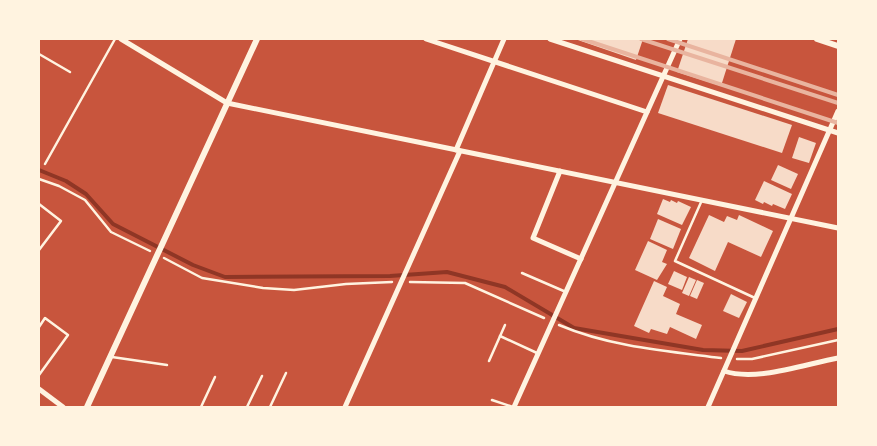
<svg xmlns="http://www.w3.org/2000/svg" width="877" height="446" font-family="'Archivo Narrow',sans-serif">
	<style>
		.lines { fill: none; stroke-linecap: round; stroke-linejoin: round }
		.stream { stroke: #8f3625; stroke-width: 4 }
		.building { fill: #f7dbc8 }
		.path { stroke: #fff3e0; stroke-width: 2.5 }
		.service { stroke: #fff3e0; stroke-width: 2.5 }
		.minor { stroke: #fff3e0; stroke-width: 5 }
		.tertiary { stroke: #fff3e0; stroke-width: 6 }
		.rail { stroke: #e9b49f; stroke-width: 4 }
	</style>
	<rect width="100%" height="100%" fill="#c8553d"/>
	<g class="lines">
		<path class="stream" d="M39,170L66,181L86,194L113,224L193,265L225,277L390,276L447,272L505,287L574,328L703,350L742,351L838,329"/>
	</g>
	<g class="building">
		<path d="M575,39H643L636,60Z"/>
		<path d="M688,39H736L721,86L677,72Z"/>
		<path d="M668,85L792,125L782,153L658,113Z"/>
		<path d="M799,137L816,143L809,163L792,158Z"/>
		<path d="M778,165L798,174L791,189L771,180Z"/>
		<path d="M764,181L792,194L785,209L773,204L772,206L764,202L763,204L755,200Z"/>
		<path d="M663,199L670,202L671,200L677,203L678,201L691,207L682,225L657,214Z"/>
		<path d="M709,215L724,222L727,216L737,220L739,215L773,231L761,257L728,242L715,271L689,258Z"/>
		<path d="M658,219L681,229L673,249L650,239Z"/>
		<path d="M648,241L667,250L662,262L667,264L657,280L635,270Z"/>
		<path d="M674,271L687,277L682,290L668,284Z"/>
		<path d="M689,277L696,280L689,296L682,293Z"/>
		<path d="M697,280L704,283L697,299L690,296Z"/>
		<path d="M654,281L667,287L663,296L680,304L676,314L702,325L696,339L670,327L667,334L651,329L649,333L634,326Z"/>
		<path d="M731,294L747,302L739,318L723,311Z"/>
	</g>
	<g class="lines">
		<g class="path">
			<path d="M39,179L59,186L85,200L111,232L150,251"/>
			<path d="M164,258L202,278L263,288L294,290L346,284L392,282"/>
			<path d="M410,282L465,283L544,318"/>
			<path d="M559,325C611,347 666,351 721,358"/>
			<path d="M737,359H752L838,340"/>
		</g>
		<g class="service">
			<path d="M39,54L70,72"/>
			<path d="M45,164L115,39"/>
			<path d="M702,200L675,261L755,298"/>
			<path d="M39,204L61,221L39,250"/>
			<path d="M522,273L566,292"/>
			<path d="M39,327L45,318L68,335L39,375"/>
			<path d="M500,336L537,353"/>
			<path d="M112,357L167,365"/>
			<path d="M489,361L505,325"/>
			<path d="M492,400L513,407"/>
			<path d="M201,407L215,377"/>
			<path d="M247,407L262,376"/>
			<path d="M270,407L286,373"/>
		</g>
		<g class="minor">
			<path d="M121,39L227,103L838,228"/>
			<path d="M426,39L647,112"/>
			<path d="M550,39L838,133"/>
			<path d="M456,150L504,39"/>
			<path d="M560,171L533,238L581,259"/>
			<path d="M724,371C756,382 805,364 838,358"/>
			<path d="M39,389L63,407"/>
			<path d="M345,407L460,151"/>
			<path d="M514,407L680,39"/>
			<path d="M708,407L838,111"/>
		</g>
		<g class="tertiary">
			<path d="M817,39L838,46"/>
			<path d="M87,407L257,39"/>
		</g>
		<g class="rail">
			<path d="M582,39L838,123"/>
			<path d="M641,39L838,103"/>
			<path d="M668,39L838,95"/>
		</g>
	</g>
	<rect width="877" height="446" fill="none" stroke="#fff3e0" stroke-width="80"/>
</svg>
